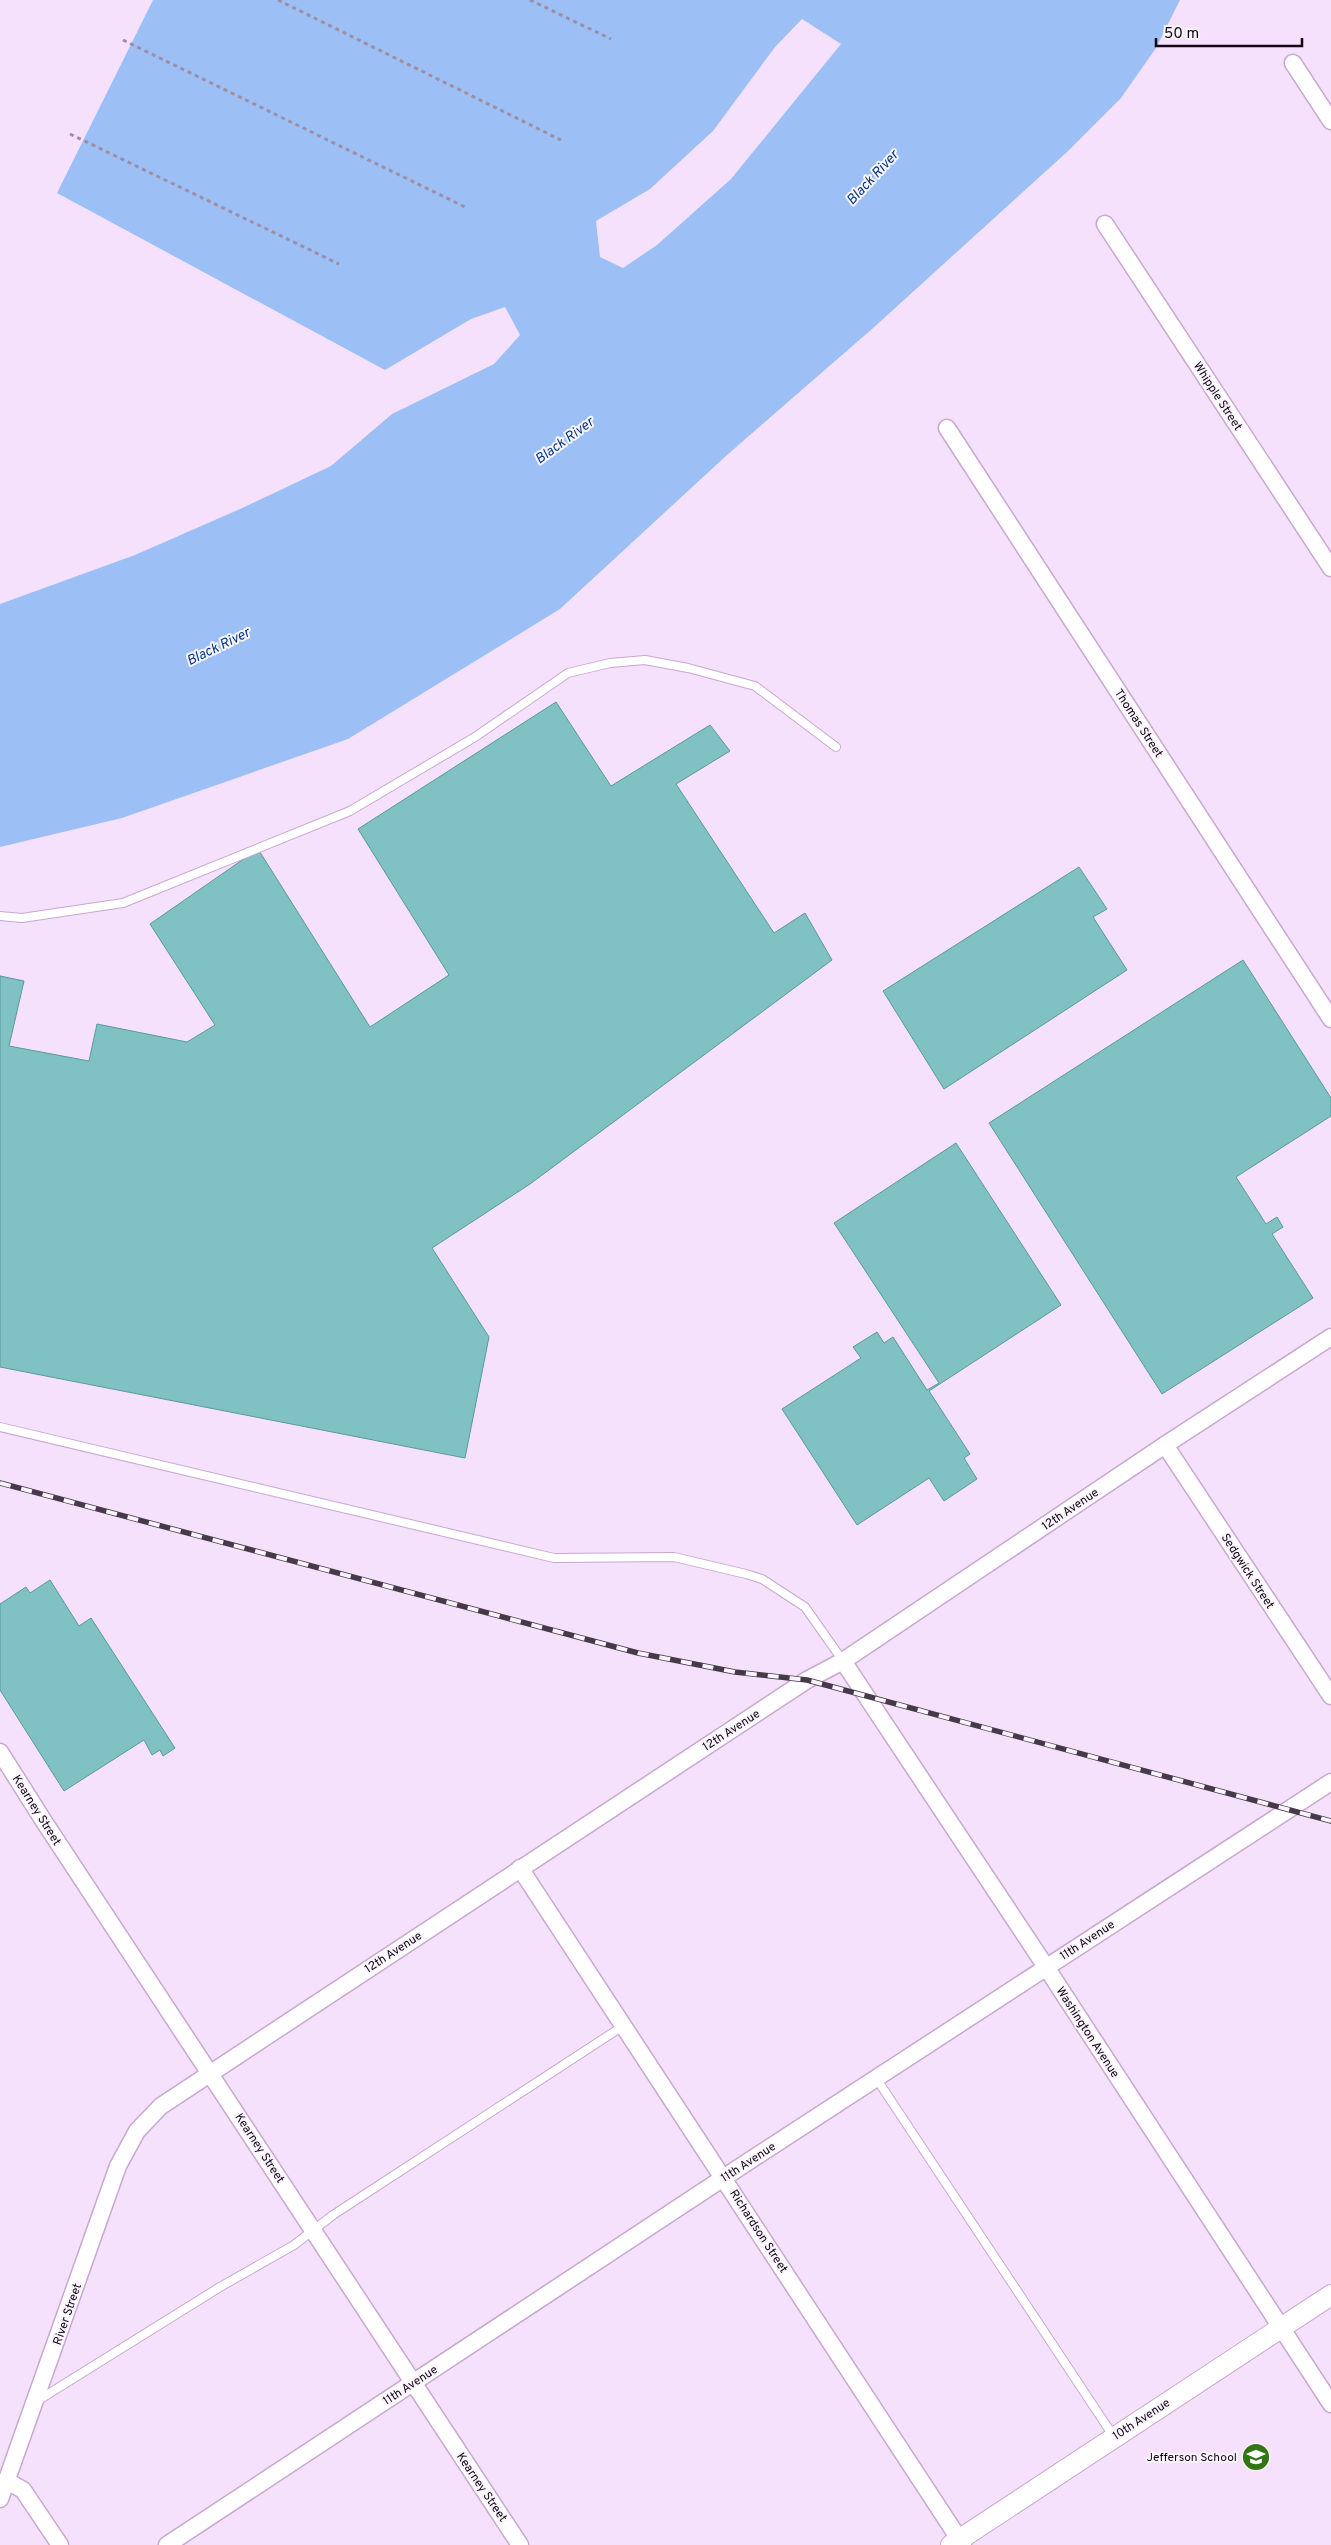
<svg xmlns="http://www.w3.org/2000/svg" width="1331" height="2545" font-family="Overpass,sans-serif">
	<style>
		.water { fill: #9cc0f5; fill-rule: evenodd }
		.building { fill: #80c1c3; stroke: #59999b }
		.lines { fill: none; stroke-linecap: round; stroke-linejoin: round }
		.service-casing { stroke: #c7a8d1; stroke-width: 10 }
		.minor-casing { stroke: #c7a8d1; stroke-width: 19 }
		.tertiary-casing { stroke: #c7a8d1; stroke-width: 22 }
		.path { stroke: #9e8ea3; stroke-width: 3; stroke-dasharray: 4 4; stroke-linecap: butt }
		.service { stroke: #fff; stroke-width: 8 }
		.minor { stroke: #fff; stroke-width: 16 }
		.tertiary { stroke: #fff; stroke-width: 20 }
		.rail-casing { stroke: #463a4a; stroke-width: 5.5 }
		.rail { stroke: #faf4fc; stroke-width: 4; stroke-dasharray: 11; stroke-linecap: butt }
		.labels { text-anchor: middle; stroke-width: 4; stroke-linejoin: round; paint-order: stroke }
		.street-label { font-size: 12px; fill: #110714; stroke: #faf4fc }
		.poi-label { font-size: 12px; fill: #110714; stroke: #faf4fc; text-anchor: end }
		.water-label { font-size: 14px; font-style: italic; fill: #003883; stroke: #faf4fc }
	</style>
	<rect width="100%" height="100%" fill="#f5e1fb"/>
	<path class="water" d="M153,0H1180L1156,48L1121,98L1067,152L872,329L727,455L560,609L348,739L122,818L0,847V604L135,555L240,509L331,466L392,414L494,364L520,335L505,307L471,319L385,370L57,193ZM802,19L841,44L731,179L657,245L623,268L600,257L596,221L650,189L713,131L775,47Z"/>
	<g class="building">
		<path d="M556,702L611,786L710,725L730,751L676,784L774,933L805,913L832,960L530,1184L432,1248L489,1337L465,1458L0,1367V976L24,981L9,1046L89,1061L97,1024L187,1042L215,1025L150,924L258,849L370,1027L449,975L358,829Z"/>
		<path d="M1079,867L1107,909L1093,917L1127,970L944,1089L883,991Z"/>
		<path d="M1243,960L1331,1098V1116L1236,1177L1266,1224L1277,1217L1283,1227L1272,1234L1313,1298L1162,1394L989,1123Z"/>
		<path d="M956,1143L1061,1305L929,1391L970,1454L964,1458L977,1479L944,1501L929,1478L857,1525L782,1409L861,1358L853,1347L877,1332L884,1343L893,1337L927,1390L939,1383L834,1223Z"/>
		<path d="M50,1580L79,1626L91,1618L175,1748L163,1756L160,1750L152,1755L144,1740L64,1791L0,1690V1604L26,1587L30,1593Z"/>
	</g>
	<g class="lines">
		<defs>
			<g id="service">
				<path d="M0,916L22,918L123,903L350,811L475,737L568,673L610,663L645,660L688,668L755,686L836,747"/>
				<path d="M0,1427L554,1558L674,1557L746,1574L762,1579L805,1607L843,1661"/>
				<path d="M876,2078L1114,2437"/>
				<path d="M37,2401L220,2287L294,2245L333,2215L623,2026"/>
			</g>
			<g id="minor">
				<path d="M1293,63L1331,121"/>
				<path d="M1105,224L1331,568"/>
				<path d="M947,428L1331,1019"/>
				<path d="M1165,1445L1331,1696"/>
				<path d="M843,1661L1046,1967L1331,2404"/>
				<path d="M0,1752L43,1820L520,2545"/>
				<path d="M520,1868L963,2545"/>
				<path d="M7,2481L23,2490L60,2545"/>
				<path d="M0,2499L118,2166L137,2131L161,2106L807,1680L843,1661L1165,1445L1331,1337"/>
				<path d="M167,2545L743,2165L1331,1782"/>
			</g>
			<path id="tertiary" d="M951,2545L1331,2295"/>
		</defs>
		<use href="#service" class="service-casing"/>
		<use href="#minor" class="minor-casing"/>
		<use href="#tertiary" class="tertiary-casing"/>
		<g class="path">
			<path d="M278,0L561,140"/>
			<path d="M530,0L611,39"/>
			<path d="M123,40L465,207"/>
			<path d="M70,134L339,264"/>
		</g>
		<use href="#service" class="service"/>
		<use href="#minor" class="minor"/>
		<use href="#tertiary" class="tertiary"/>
		<defs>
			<path id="rail" d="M0,1483L638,1653L735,1672L807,1680L1331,1821"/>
		</defs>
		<use href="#rail" class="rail-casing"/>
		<use href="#rail" class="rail"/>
	</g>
	<defs>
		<symbol id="school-disc" viewBox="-11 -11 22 22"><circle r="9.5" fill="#327513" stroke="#faf4fc"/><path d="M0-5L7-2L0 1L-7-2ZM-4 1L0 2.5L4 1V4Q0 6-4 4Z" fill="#fff"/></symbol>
	</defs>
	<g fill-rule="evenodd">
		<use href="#school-disc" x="1240" y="2441" width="32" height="32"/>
	</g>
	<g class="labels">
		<g class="street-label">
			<text transform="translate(1218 396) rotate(57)" y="4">Whipple Street</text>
			<text transform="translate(1139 723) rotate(57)" y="4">Thomas Street</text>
			<text transform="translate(1070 1509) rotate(-34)" y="4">12th Avenue</text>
			<text transform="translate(1248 1571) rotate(57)" y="4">Sedgwick Street</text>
			<text transform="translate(731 1730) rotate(-33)" y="4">12th Avenue</text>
			<text transform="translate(37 1810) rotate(58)" y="4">Kearney Street</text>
			<text transform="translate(1087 1940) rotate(-33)" y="4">11th Avenue</text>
			<text transform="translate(393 1952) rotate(-33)" y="4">12th Avenue</text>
			<text transform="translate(1088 2032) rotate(57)" y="4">Washington Avenue</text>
			<text transform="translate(260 2148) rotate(57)" y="4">Kearney Street</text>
			<text transform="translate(748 2162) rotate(-33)" y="4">11th Avenue</text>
			<text transform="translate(759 2231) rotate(57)" y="4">Richardson Street</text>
			<text transform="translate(67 2314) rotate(-71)" y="4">River Street</text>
			<text transform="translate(410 2385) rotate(-33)" y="4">11th Avenue</text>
			<text transform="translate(1141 2419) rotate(-33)" y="4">10th Avenue</text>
			<text transform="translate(482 2487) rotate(56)" y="4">Kearney Street</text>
		</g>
		<g class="poi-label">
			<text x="1237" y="2461">Jefferson School</text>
		</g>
		<g class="water-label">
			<text transform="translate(872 177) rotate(-47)" y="5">Black River</text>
			<text transform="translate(564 440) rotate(-36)" y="5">Black River</text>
			<text transform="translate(218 646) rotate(-26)" y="5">Black River</text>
		</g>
	</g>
	<path d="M1156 38v8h146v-8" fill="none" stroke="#110714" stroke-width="2.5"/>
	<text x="1164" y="38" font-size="15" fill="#110714" stroke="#faf4fc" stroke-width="4" paint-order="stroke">50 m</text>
</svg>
